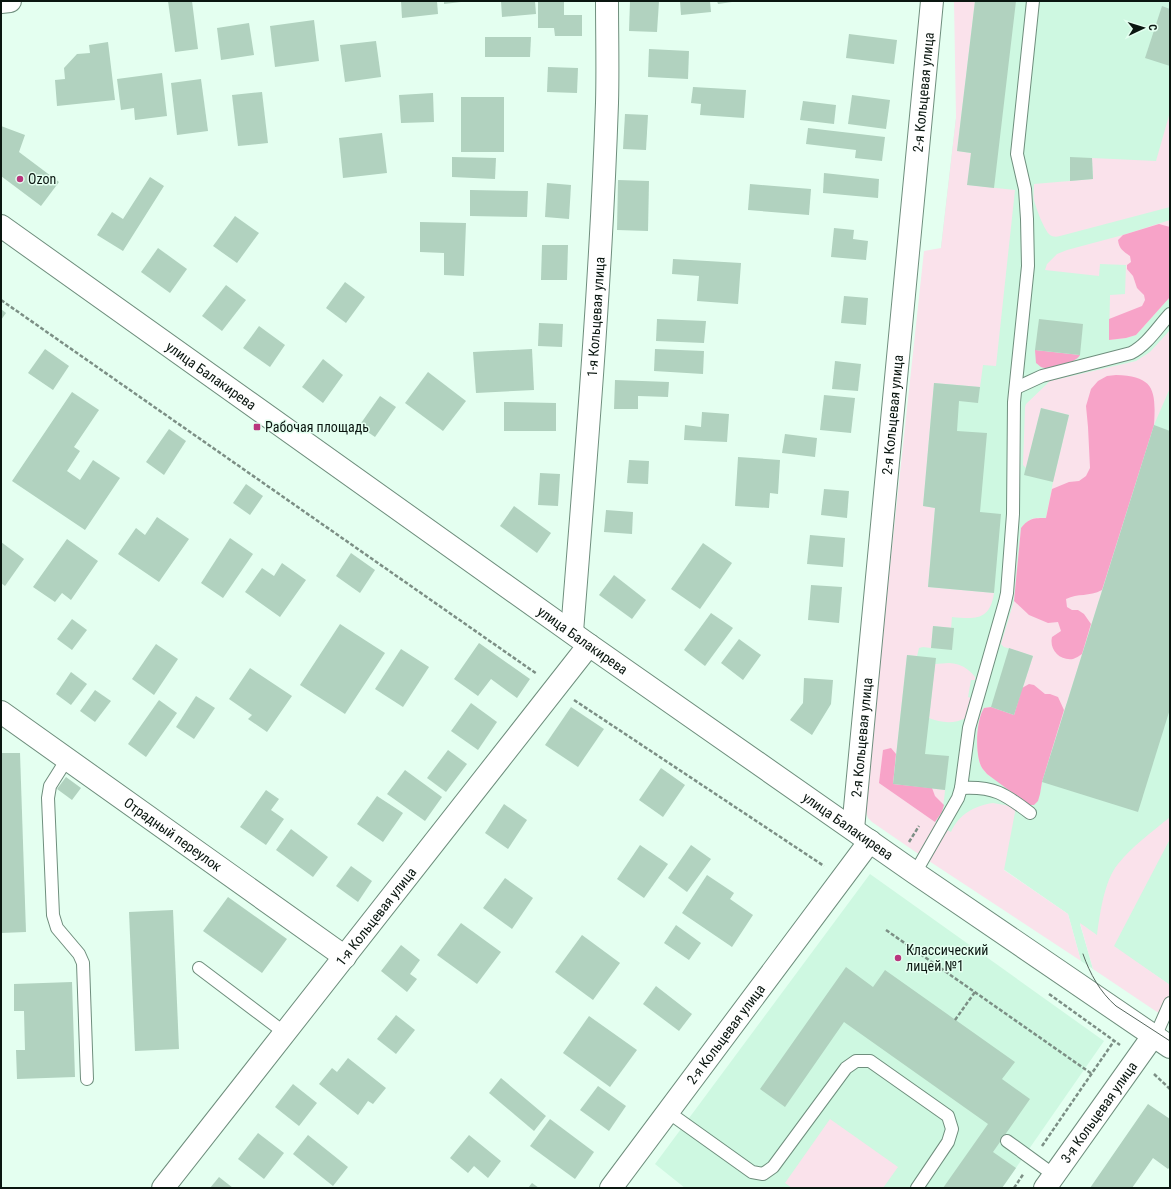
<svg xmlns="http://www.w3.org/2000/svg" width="1171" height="1189" font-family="'Roboto Condensed',sans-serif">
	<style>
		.built { fill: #cef8e1 }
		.green { fill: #fae2eb }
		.forest { fill: #f7a3c8 }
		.building { fill: #b1d2bf }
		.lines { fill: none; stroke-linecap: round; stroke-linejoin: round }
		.lane-casing { stroke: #6f8e7d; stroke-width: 14 }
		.street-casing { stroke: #6f8e7d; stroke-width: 24 }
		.secondary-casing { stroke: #6f8e7d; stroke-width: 24 }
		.path { stroke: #7c8f85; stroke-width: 2.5; stroke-dasharray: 4 2; stroke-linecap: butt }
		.lane { stroke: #fff; stroke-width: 12 }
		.street { stroke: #fff; stroke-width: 22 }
		.secondary { stroke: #fff; stroke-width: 22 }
		.tram { stroke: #55665d; stroke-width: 1 }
		.poi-dot { fill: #b9367d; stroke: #e4fff0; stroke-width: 1.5 }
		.labels { text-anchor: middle; stroke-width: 3; stroke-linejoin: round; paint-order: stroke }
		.street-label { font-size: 14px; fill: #0a1610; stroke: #e4fff0 }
		.poi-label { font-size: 14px; fill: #0a1610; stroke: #e4fff0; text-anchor: start }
	</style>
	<rect width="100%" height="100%" fill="#e4fff0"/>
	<g class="built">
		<path d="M971,1H1170V985L1080,924L1093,969L1081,961L1068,914L879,783L956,118Z"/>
		<path d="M870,874L1104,1041L1002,1188H685L655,1164Z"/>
	</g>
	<g class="green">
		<path d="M954,1H975L957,151L971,153L968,185L1015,190L996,366L983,365L980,387L934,383L923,506L935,508L928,587L994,593C990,621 975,619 952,617L951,628L933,626L931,648L923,647L919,648L917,656L907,655L893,784L945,790C944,802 943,812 935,822L939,825L920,855L872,822L868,818L864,806L924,251L941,248L956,118Z"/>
		<path d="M1170,112V207L1060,236C1056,237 1053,237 1050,235C1044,230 1036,208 1034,200C1033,195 1034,189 1034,184L1093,179L1092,158L1156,161Z"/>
		<path d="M1170,220V297L1136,335L1126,338L1109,340L1110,295L1125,294L1126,265L1100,264L1099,276L1045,270L1047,264L1057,254L1067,250L1123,235Z"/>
		<path d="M1170,330V388L1154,425L1042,782C1040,790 1040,798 1034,805L987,774C985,771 982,769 981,766C975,753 976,720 984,708L991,707L1014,715L1033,656L1004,647L1001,644L1014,601L1021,528C1029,518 1034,517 1046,518L1053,482L1069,415L1041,408L1026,468L1023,465L1025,407L1026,404L1050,381L1136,361L1150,352Z"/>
		<path d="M949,663C961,664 968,668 975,677V680H971L968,697L971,698L966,718C954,724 941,723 929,718L935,664Z"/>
		<path d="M993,803L1016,807L1004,870L1068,914L1081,961L929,861L947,830L951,832C959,814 974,806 993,803Z"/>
		<path d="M1170,817V839L1114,946L1170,985V994L1160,1014L1093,969L1080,923L1097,935C1100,914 1104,881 1118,864C1132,846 1152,832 1170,817Z"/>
		<path d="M830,1119L898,1167L883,1188H792L785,1183Z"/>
	</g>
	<g class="forest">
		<path d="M1159,224L1170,227V297L1136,335L1126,338L1109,340V319L1142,306L1145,300L1144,295L1137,288L1133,276L1127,269V265L1131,262L1130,256C1123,251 1119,249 1118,240L1123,235Z"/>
		<path d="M1035,350L1080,355C1076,363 1049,371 1041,367C1039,366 1038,364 1036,363Z"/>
		<path d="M1116,375C1155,376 1156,391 1154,425L1102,590C1089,597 1078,593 1066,599L1067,607L1072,610H1078L1084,614L1091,624L1082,654C1079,656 1076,658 1073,659C1060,661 1049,650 1052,637L1061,631L1058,622L1048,623L1029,615L1014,601L1021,528C1029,518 1034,518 1046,518L1052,489L1069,482L1079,481L1086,476L1090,468L1088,427L1086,406L1091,389L1098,381L1107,376Z"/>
		<path d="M1029,684L1034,685L1045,694H1050L1058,697L1064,710L1042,782L1040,794L1038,801L1034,805H1029L987,774C985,771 982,769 981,766C975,753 976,720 984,708L991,707L1014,715L1022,688Z"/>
		<path d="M891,748L896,754L893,784L932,788L935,796L944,805L942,812L935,822L879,783L883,750Z"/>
	</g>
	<g class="building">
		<path d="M168,1H192L198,49L175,52Z"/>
		<path d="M401,1H437L438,14L402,18Z"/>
		<path d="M444,1H461V2L444,4Z"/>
		<path d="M501,1H535L536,14L502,17Z"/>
		<path d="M538,1H564V15H582V36H555L554,28H538Z"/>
		<path d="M630,1H659L657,32L629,31Z"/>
		<path d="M680,1H710L711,12L681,15Z"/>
		<path d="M717,1H732V2L718,4Z"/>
		<path d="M975,1H1016L994,188L967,185L971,153L957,151Z"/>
		<path d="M1162,6L1170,9V66L1145,58Z"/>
		<path d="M314,20L319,61L275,67L270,26Z"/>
		<path d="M249,23L254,55L221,60L217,28Z"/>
		<path d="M849,34L897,40L894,64L846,58Z"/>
		<path d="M485,37H531L530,57H485Z"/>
		<path d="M376,41L381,77L345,82L340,45Z"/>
		<path d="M108,42L115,100L57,106L55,80L65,79L64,68L77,54L90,53L89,45Z"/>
		<path d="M649,49L689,51L688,79L648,77Z"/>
		<path d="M548,67L578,68L577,93L547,92Z"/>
		<path d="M162,73L167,116L135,120L134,108L121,110L117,79Z"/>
		<path d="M201,79L208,131L177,135L171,83Z"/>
		<path d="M693,87L746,90L744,118L700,115L701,104L691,103Z"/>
		<path d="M262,92L268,143L238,146L232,95Z"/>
		<path d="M433,93L434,122L401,123L399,95Z"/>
		<path d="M852,95L890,100L886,129L848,124Z"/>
		<rect x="461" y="97" width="43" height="55"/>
		<path d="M803,101L836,105L834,124L800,120Z"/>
		<path d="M625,114L648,115L646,150L623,149Z"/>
		<path d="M1,126L25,135L19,152L59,182L41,206L1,176Z"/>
		<path d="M808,128L885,137L882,161L855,158L856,150L806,144Z"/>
		<path d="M382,133L387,173L343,178L339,138Z"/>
		<path d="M452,157L496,158L495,179L452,177Z"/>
		<path d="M1070,157L1092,158L1093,179L1070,181Z"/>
		<path d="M824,173L879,179L878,198L823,193Z"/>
		<path d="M150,177L164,186L123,251L97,235L112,212L123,219Z"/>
		<path d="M618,180L649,181L648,231L617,230Z"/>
		<path d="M547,183L571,185L569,219L545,217Z"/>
		<path d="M750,184L811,189L809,215L748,210Z"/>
		<path d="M470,190L528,191L527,217L470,216Z"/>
		<path d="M235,216L259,233L237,263L213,246Z"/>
		<path d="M420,222L466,223L464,276L444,275V253L420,252Z"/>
		<path d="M834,228L854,230L853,239L868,241L866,260L831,257Z"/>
		<path d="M542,245H568L567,280H541Z"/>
		<path d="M158,248L187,269L170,293L141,272Z"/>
		<path d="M673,259L741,263L738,304L697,301L699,276L672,274Z"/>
		<path d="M345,282L365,297L346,323L326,308Z"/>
		<path d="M226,285L246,300L222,331L202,316Z"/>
		<path d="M844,296L868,298L866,325L841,323Z"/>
		<path d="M1,309L6,313L1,320Z"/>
		<path d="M657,319L706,321L704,343L656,341Z"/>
		<path d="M1039,319L1083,324L1080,355L1035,350Z"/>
		<path d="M539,323L563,324L562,347L538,346Z"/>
		<path d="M259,326L285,345L270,367L243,348Z"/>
		<path d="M45,349L69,366L53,390L28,373Z"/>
		<path d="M532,349L534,390L476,393L473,352Z"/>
		<path d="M655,349L704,351L703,374L654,371Z"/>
		<path d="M323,359L343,375L323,403L302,387Z"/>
		<path d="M835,361L861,364L858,391L832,389Z"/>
		<path d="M428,372L466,401L443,431L405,403Z"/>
		<path d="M615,380L669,382L668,397L638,396V409H614Z"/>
		<path d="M934,383L980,387L978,403L959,401L957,431L987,433L980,512L1001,514L994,593L928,587L935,508L923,506Z"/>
		<path d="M72,392L99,410L74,447L80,451L67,471L80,480L93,460L120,478L85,530L12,481Z"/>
		<path d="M824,395L855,398L851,433L820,430Z"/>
		<path d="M380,396L396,407L375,437L359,426Z"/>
		<path d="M504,402L556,403V431H504Z"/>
		<path d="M1041,408L1069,415L1053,482L1024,475Z"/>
		<path d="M702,412L729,414L727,442L684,440L685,425L701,427Z"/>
		<path d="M1154,425L1170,431V709L1138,812L1042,782Z"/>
		<path d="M169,429L186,441L164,475L146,462Z"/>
		<path d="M785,434L817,438L815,457L782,453Z"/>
		<path d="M738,457L780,460L778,494L770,493L769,508L735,506Z"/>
		<path d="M629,460L649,461L648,484L627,483Z"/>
		<path d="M540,473L560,474L558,506L538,505Z"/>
		<path d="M246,484L263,496L250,515L233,503Z"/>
		<path d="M824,489L849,491L847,518L821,515Z"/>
		<path d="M514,506L551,533L537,553L500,526Z"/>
		<path d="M606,510L633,512L632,534L604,532Z"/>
		<path d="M157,517L189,539L159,582L118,554L136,528L145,535Z"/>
		<path d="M810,535L845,538L843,567L807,564Z"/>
		<path d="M230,538L253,554L223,598L201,583Z"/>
		<path d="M67,539L98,561L71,600L62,593L55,602L33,587Z"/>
		<path d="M1,542L24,559L5,586L1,583Z"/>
		<path d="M703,543L732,563L700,609L671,589Z"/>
		<path d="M351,553L375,570L360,593L336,576Z"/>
		<path d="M282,563L306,580L280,617L245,592L262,568L274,576Z"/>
		<path d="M614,575L646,600L632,619L599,595Z"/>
		<path d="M811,585L842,587L839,623L808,620Z"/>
		<path d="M711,613L733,628L705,666L684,650Z"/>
		<path d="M72,619L87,630L72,650L57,639Z"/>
		<path d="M340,624L385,653L345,714L300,685Z"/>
		<path d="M933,626L954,628L952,650L931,648Z"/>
		<path d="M739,639L761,655L743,680L721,663Z"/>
		<path d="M479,643L530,679L517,698L491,679L478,696L454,679Z"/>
		<path d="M156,644L178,659L154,695L132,679Z"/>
		<path d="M1009,648L1033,656L1014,715L991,707Z"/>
		<path d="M401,649L429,667L403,707L375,689Z"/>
		<path d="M907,655L936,658L925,754L949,756L945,790L893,784Z"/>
		<path d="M250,668L292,696L267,732L248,719L252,715L229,699Z"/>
		<path d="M71,672L87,684L71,705L56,694Z"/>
		<path d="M804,678L833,680L831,704L812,735L790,720L803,703Z"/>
		<path d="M95,690L111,701L95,722L80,711Z"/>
		<path d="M196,696L215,708L194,739L176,727Z"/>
		<path d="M159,700L177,713L146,757L128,744Z"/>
		<path d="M471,703L497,722L478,750L451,731Z"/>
		<path d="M571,707L604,729L578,767L545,745Z"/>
		<path d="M448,750L467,764L446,792L427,778Z"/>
		<path d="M1,753H20L26,932L1,933Z"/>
		<path d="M661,768L685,785L663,817L639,800Z"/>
		<path d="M405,770L442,797L425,821L387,794Z"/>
		<path d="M66,777L81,788L72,800L57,789Z"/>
		<path d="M266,790L279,799L271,810L284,819L266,845L240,827Z"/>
		<path d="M377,796L403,813L383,842L357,824Z"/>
		<path d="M504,804L527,820L508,849L485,833Z"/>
		<path d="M291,829L328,857L313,877L276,850Z"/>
		<path d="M640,845L668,864L644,898L617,879Z"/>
		<path d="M691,845L711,859L687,892L668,878Z"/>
		<path d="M351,866L372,881L358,902L336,886Z"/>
		<path d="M707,875L734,893L730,899L753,915L732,947L682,913Z"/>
		<path d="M505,878L533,898L512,929L483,908Z"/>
		<path d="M228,897L287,939L262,973L203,931Z"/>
		<path d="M173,910L179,1049L135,1051L129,912Z"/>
		<path d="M461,923L501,952L477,984L437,955Z"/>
		<path d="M676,925L701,943L689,960L664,943Z"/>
		<path d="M582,935L620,963L593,1000L555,972Z"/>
		<path d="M401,945L420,960L410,974L417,979L407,992L381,971Z"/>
		<path d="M846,967L873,987L885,970L1015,1062L1002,1079L1030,1099L993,1152L1016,1168L1002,1188H943L988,1124L844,1022L785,1107L760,1089Z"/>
		<path d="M72,982L75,1077L17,1079L16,1050H25L24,1011H14V984Z"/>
		<path d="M656,986L692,1014L679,1031L643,1004Z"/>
		<path d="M396,1015L415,1030L396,1054L377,1039Z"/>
		<path d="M589,1016L637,1050L610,1087L563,1053Z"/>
		<path d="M348,1058L386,1088L373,1104L368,1101L358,1115L319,1084L332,1068L337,1072Z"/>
		<path d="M501,1078L546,1116L534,1131L489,1093Z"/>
		<path d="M293,1084L317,1103L299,1126L275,1107Z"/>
		<path d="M598,1086L626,1106L609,1131L580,1110Z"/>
		<path d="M1148,1104L1170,1119V1167L1168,1169L1153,1158L1132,1188H1090Z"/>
		<path d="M550,1119L594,1152L575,1179L530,1146Z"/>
		<path d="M258,1133L284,1153L264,1179L238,1159Z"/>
		<path d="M308,1135L348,1167L333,1186L293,1154Z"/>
		<path d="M469,1135L501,1161L488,1178L474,1166L468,1173L450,1158Z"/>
		<path d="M219,1177L233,1188H210Z"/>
		<path d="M532,1183L539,1188H528Z"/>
	</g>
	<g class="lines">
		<defs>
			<g id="lane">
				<path d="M1016,388L1042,376L1131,353C1147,345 1158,327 1170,314"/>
				<path d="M67,759L50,786L48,798L53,915L57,928L79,954L83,963L87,1079"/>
				<path d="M961,788C994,786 1005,794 1030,813"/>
				<path d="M915,873L958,798L961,788L969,728L1005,602L1007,593L1013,514L1014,402L1028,266L1027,219L1025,189L1017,154L1033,1"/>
				<path d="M199,968L285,1033"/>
				<path d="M1155,1037L1170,1003"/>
				<path d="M668,1112L752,1172L763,1174L773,1167L846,1068L856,1061H870L948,1116L952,1129L948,1142L917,1188"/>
				<path d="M1007,1141L1054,1175"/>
			</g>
			<g id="street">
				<path id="s1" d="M572,632C586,456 601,280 607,103C608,69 607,35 607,1"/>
				<path id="s2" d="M1,712L345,957"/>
				<path id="s3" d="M853,829L932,1"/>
				<path id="s4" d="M163,1188L589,645"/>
				<path id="s5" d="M611,1188L870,841"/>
				<path id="s6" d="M1045,1188L1153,1036"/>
			</g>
			<g id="secondary">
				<path d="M1,2L10,1"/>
				<path id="s7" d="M1,226L589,645L915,873L1170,1047"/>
			</g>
		</defs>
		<use href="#lane" class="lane-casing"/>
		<use href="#street" class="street-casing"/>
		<use href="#secondary" class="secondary-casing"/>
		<g class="path">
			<path d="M1,300L537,674"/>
			<path d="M574,700L824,866"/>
			<path d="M909,842L919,826"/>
			<path d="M886,930L1092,1074"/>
			<path d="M1049,994L1120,1045"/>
			<path d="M955,1020L975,992"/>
			<path d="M1154,1074L1170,1089"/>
			<path d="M1042,1146L1114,1041"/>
			<path d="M1014,1188L1024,1173"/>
		</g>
		<use href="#lane" class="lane"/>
		<use href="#street" class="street"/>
		<use href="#secondary" class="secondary"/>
		<path class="tram" d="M1083,954C1090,974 1100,992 1116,1006L1170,1041"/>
	</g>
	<g class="poi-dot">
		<circle cx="20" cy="179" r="4"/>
		<rect x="253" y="423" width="8" height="8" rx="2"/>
		<circle cx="898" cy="958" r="4"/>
	</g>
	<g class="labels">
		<g class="street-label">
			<text dy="5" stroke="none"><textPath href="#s3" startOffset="740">2-я Кольцевая улица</textPath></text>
			<text dy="5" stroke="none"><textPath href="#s1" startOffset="316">1-я Кольцевая улица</textPath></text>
			<text dy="5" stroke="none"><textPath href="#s7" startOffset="258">улица Балакирева</textPath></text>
			<text dy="5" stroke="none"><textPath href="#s3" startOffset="416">2-я Кольцевая улица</textPath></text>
			<text dy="5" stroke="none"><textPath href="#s7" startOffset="714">улица Балакирева</textPath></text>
			<text dy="5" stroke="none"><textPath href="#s3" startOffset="92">2-я Кольцевая улица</textPath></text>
			<text dy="5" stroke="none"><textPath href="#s7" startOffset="1038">улица Балакирева</textPath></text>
			<text dy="5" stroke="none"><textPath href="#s2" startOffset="211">Отрадный переулок</textPath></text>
			<text dy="5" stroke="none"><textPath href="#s4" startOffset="345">1-я Кольцевая улица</textPath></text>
			<text dy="5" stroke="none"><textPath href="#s5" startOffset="192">2-я Кольцевая улица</textPath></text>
			<text dy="5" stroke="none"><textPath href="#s6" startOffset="93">3-я Кольцевая улица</textPath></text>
		</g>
		<g class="poi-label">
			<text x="28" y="184">Ozon</text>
			<text x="265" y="432">Рабочая площадь</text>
			<text x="906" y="955">Классический<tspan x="906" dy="16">лицей №1</tspan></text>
		</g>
	</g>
	<rect width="1171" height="1189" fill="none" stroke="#0a1610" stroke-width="4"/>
	<g transform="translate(1143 28) rotate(86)" stroke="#e4fff0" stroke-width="3" paint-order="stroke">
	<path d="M0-3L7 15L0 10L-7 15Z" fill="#0a1610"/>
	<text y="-6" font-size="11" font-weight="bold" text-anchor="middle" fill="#0a1610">С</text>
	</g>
</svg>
